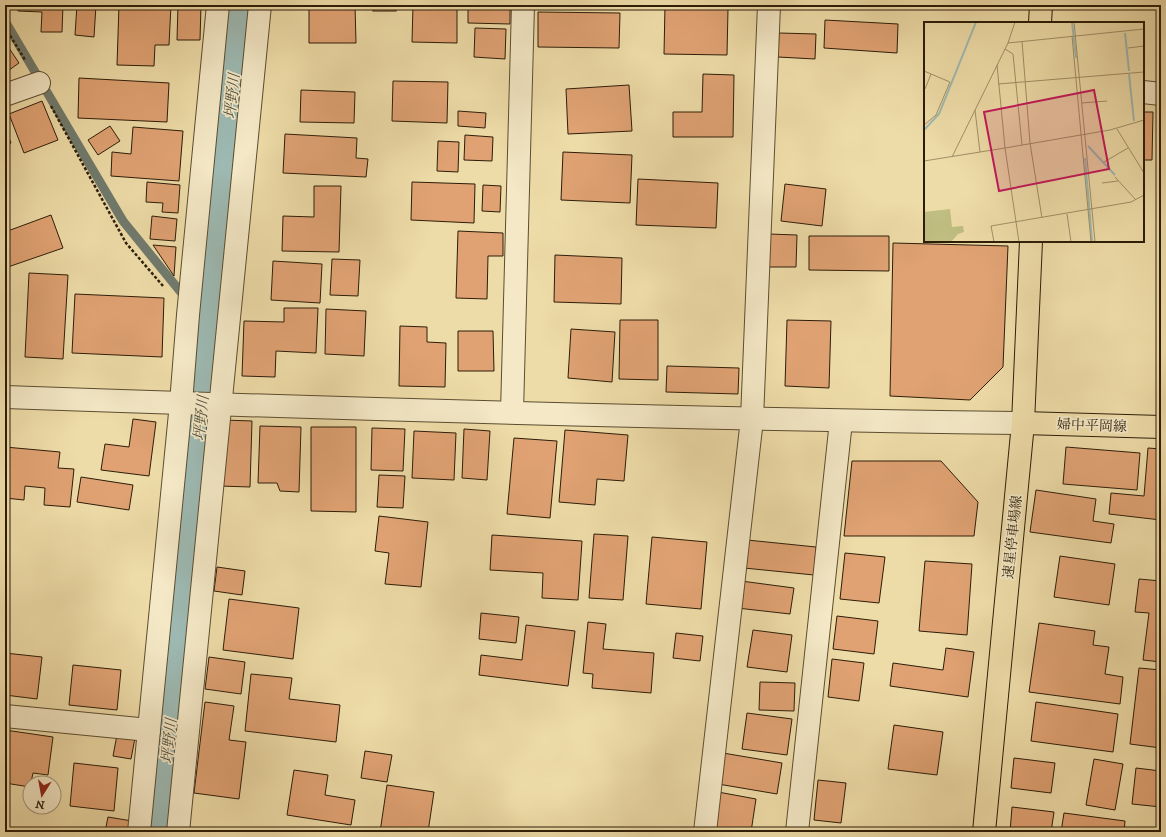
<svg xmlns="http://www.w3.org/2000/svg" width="1166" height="837" font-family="'IM FELL DW Pica','Noto Serif JP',serif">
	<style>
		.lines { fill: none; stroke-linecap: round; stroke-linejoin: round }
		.stream { stroke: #707b6e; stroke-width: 9 }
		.river { stroke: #9db9b2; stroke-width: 55 }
		.building { fill: #e0a273; stroke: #2c1d08 }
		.minor-casing { stroke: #5c4d30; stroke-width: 24 }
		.major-casing { stroke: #2c1d08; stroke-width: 24 }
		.path { stroke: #2c1d08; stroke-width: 2.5; stroke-dasharray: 3 2; stroke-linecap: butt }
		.minor { stroke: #f4e8c6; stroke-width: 22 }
		.major { stroke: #eedca8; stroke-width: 22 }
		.labels { text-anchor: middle; stroke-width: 3.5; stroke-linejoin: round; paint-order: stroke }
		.street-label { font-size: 14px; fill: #2c1d08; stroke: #f4e8c6 }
		.water-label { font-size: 15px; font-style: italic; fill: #4e4c3b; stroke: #f4e8c6 }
		.inset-river { fill: none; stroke: #9db9b2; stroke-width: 2 }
		.inset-road { fill: none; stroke: #a09068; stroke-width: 1 }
		.view { fill: #c2185b; fill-opacity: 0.15; stroke: #c2185b; stroke-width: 2 }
		.inset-edge { fill: none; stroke: #2c1d08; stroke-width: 2 }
	</style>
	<rect width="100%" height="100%" fill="#eedca8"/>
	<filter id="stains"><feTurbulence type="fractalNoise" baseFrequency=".005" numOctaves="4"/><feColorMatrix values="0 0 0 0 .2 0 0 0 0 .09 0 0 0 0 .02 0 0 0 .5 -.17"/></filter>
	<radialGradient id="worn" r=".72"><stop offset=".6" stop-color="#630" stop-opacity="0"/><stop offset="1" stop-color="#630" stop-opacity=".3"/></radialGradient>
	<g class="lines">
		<path class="stream" d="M5,21L123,221L210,328"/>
		<path class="river" d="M160,832L241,5"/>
	</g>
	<g class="building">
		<path d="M19,5H64H63L62,32H41L42,12L18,11Z"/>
		<path d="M77,5H96L94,37L75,35Z"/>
		<path d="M119,5H171L169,45H155L154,66L117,65Z"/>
		<path d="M178,5H201L200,40H177Z"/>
		<path d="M309,5H355L356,43H309Z"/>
		<rect x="373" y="5" width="23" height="6"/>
		<path d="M413,5H457V43L412,42Z"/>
		<path d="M468,5H510V24L468,23Z"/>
		<path d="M665,5H761L760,9H728L727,55L664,54Z"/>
		<path d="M538,12L620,13L619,48L538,47Z"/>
		<path d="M825,20L898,24L897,53L824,48Z"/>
		<path d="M475,28L506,29L505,59L474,57Z"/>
		<path d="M779,33L816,34L815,59L778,57Z"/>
		<path d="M5,42L19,63L5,73Z"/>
		<path d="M703,74L734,75L733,137H673V112H702Z"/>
		<path d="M79,78L169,83L167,122L78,118Z"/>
		<path d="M393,81L448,82L447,123L392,121Z"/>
		<path d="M629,85L632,131L568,134L566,89Z"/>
		<path d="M301,90L355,92L354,123L300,122Z"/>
		<path d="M42,101L58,140L24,153L9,114Z"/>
		<path d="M458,111L486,113L485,128L458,126Z"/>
		<path d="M1143,112H1153L1152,160H1143Z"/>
		<path d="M110,126L120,141L98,155L88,140Z"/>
		<path d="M133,127L183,131L179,181L111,176L112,152L131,154Z"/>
		<path d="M5,128L11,143L5,146Z"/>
		<path d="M285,134L357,138L356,158L368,159L366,177L283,173Z"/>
		<path d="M465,135L493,137L492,161L464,160Z"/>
		<path d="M438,141L459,142L458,172L437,171Z"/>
		<path d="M563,152L632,155L630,203L561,200Z"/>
		<path d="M638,179L718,183L716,228L636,225Z"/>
		<path d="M147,182L180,185L178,213L162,212L163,203L146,202Z"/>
		<path d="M412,182L475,184L474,223L411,220Z"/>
		<path d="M785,184L826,189L822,226L781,221Z"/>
		<path d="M483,185L501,186L500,212L482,211Z"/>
		<path d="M314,186H341L339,252L282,251L283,216L314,217Z"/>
		<path d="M51,215L63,248L5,268V232Z"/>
		<path d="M152,216L177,219L175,241L150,239Z"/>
		<path d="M458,231L503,233V256H488L487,299L456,298Z"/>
		<path d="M769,234L797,235L796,267H768Z"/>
		<path d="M809,236H889V271L809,270Z"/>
		<path d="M893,243L1008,246L1003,367L970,400L890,396Z"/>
		<path d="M153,245L176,247L174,276Z"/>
		<path d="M555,255L622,258L621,304L554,302Z"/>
		<path d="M332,259L360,260L358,296L330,295Z"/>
		<path d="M273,261L322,264L320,303L271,300Z"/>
		<path d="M29,273L68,275L63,359L25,357Z"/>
		<path d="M75,294L164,298L162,357L72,353Z"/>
		<path d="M284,308H318L316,353L276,351L275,377L242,376L244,321L284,322Z"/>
		<path d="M326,309L366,311L364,356L325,354Z"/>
		<path d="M620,320H658V380L619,379Z"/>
		<path d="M787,320L831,321L829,388L785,386Z"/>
		<path d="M400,326L427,327V342L446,343L445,387L399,386Z"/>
		<path d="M571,329L615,332L612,382L568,378Z"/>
		<path d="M458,331H493L494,371H458Z"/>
		<path d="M667,366L739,368L738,394L666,392Z"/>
		<path d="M133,419L156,422L149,476L101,470L105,444L129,447Z"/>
		<path d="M223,420L252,421L250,487L220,486Z"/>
		<path d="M260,426L301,427L299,492L280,491L277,483H258Z"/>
		<path d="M311,427H356V512L311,511Z"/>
		<path d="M372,428L405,429L403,471L371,470Z"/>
		<path d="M464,429L490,431L487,480L462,478Z"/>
		<path d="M565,430L628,435L624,481L597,479L595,505L559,502Z"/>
		<path d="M414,431L456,433L454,480L412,478Z"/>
		<path d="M514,438L557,441L550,518L507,514Z"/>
		<path d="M5,447L60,452L58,468L74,469L70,507L44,505L45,488L25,486L24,500L5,498Z"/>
		<path d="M1066,447L1140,453L1137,490L1063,484Z"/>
		<path d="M1148,448L1161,449V520L1109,514L1111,493L1144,496Z"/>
		<path d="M852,461H941L978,502L974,536H844Z"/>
		<path d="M379,475L405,476L403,508L377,507Z"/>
		<path d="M81,477L133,485L129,510L77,502Z"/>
		<path d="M1036,490L1096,499L1093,521L1114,524L1111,543L1030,532Z"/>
		<path d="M379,516L428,522L421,587L385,584L389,553L375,551Z"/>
		<path d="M594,534L628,536L623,600L589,598Z"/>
		<path d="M492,535L582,541L578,600L542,598L543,573L490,570Z"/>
		<path d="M652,537L707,542L701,609L646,604Z"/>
		<path d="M747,540L816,547L814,575L744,568Z"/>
		<path d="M845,553L885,557L879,603L840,599Z"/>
		<path d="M1060,556L1115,564L1109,605L1054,597Z"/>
		<path d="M925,561L972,564L967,635L919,631Z"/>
		<path d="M217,567L245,571L242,595L214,591Z"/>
		<path d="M1139,579L1161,581V662L1143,660L1149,613L1135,612Z"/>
		<path d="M741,581L794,588L790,614L737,608Z"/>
		<path d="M229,599L299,608L293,659L223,650Z"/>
		<path d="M481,613L519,617L516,643L479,639Z"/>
		<path d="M837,616L878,621L874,654L833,649Z"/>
		<path d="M588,622L606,624L603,649L654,653L651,693L592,688L593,674L583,673Z"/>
		<path d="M1039,623L1095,631L1093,645L1109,647L1105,674L1123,677L1120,704L1029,692Z"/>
		<path d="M526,625L575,631L568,686L479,675L481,655L522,660Z"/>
		<path d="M753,630L792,635L787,672L747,667Z"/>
		<path d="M676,633L703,636L700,661L673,658Z"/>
		<path d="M946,648L974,652L968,697L890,686L893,663L943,670Z"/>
		<path d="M5,653L42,657L37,699L5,695Z"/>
		<path d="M209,657L245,662L241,694L205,689Z"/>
		<path d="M832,659L864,663L859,701L828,697Z"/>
		<path d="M73,665L121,670L117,710L69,705Z"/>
		<path d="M1139,668L1161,670V748L1130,744Z"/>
		<path d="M251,674L292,678L289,699L340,705L336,742L245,731Z"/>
		<path d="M760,682L795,683L794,711L759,710Z"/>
		<path d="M205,702L234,706L229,740L246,742L239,799L194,793Z"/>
		<path d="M1036,702L1118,714L1113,752L1031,741Z"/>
		<path d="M747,713L792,719L787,755L742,749Z"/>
		<path d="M894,725L943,732L937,775L888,769Z"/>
		<path d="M5,730L53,737L48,775L33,773L30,787L5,783Z"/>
		<path d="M117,735L135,738L131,759L113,756Z"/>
		<path d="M365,751L392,755L387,782L361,778Z"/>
		<path d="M723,753L782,763L777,794L718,784Z"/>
		<path d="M1014,758L1055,763L1051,793L1011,788Z"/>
		<path d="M1094,759L1123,764L1115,810L1086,805Z"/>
		<path d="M74,763L118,768L114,811L70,806Z"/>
		<path d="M1136,768L1161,771V807L1132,804Z"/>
		<path d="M294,770L328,775L325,795L355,800L351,825L287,815Z"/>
		<path d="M818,780L846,783L841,823L814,820Z"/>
		<path d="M387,785L434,792L428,832H380Z"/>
		<path d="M718,792L756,799L751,832H711Z"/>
		<path d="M1012,807L1054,812L1051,832H1010Z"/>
		<path d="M1064,813L1125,821L1124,832H1061Z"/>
		<path d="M108,817L132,821L130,832H105Z"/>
		<path d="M48,829L69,832H47Z"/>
	</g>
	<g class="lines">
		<defs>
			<g id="minor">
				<path d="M1143,92L1161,94"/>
				<path d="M5,95L39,83"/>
				<path d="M5,397C344,409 684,419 1023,423"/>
				<path d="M512,412L523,5"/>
				<path d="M5,716L149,730"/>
				<path d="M139,832L181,403L188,315L218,5"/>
				<path d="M178,832L260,5"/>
				<path d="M705,832L752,419L769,5"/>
				<path d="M797,832L841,421"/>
			</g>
			<g id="major">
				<path d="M1040,23L1041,5"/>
				<path d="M1023,423L1161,427"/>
				<path d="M984,832L1023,423L1031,241"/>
			</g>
		</defs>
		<use href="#minor" class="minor-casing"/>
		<use href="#major" class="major-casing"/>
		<g class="path">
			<path d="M5,27L25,60"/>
			<path d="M51,106L126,243L163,286"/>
		</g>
		<use href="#minor" class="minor"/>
		<use href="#major" class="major"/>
	</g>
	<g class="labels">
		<g class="street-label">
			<text transform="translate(1092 425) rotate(2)" y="5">婦中平岡線</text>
			<text transform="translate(1012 537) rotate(-84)" y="5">速星停車場線</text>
		</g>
		<g class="water-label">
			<text transform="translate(232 96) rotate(-84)" y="5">坪野川</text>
			<text transform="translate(201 418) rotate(-84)" y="5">坪野川</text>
			<text transform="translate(169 741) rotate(-84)" y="5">坪野川</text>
		</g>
	</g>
	<g transform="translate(924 22)">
		<rect width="220" height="220" fill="#eedca8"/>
		<path d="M26,187L28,205L39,204L40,210L34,212L27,220H0V190Z" fill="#c0be82"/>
		<path class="inset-river" d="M148,0L152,36M201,11L205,49M205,52L210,99M0,108L15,92L52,0M164,124L191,153M161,136L168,219"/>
		<path class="inset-road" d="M150,0L171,220M148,14L167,220M98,19L106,121L118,196M84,21L220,7M204,26L220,24M81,27L89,32L98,123M73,43L81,126L95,220M0,49L26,60L12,93L0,103M74,62L220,50M1,67L7,52M158,81L183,79M51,88L56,130M193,107L220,151M81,126L186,108L220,98M28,135L84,21L91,0M0,139L81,126M180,140L204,126M191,155L212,178M178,161L194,159M143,192L147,220M70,220L67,204L207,180L220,173"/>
		<path class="view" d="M170,68L185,147L75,169L60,90Z"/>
		<rect width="220" height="220" class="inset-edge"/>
	</g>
	<rect width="1166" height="837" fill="none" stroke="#eedca8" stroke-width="20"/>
	<rect x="6" y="6" width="1154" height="825" fill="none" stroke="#2c1d08" stroke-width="2"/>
	<rect x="10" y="10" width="1146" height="817" fill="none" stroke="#2c1d08"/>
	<g transform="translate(42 795) rotate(191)"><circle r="19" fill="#f4e8c6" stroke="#a4977a"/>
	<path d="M0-3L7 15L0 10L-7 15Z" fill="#8f2418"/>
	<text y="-6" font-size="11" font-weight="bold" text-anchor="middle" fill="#2c1d08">N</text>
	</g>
	<rect width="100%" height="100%" filter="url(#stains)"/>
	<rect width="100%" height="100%" fill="url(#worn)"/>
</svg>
